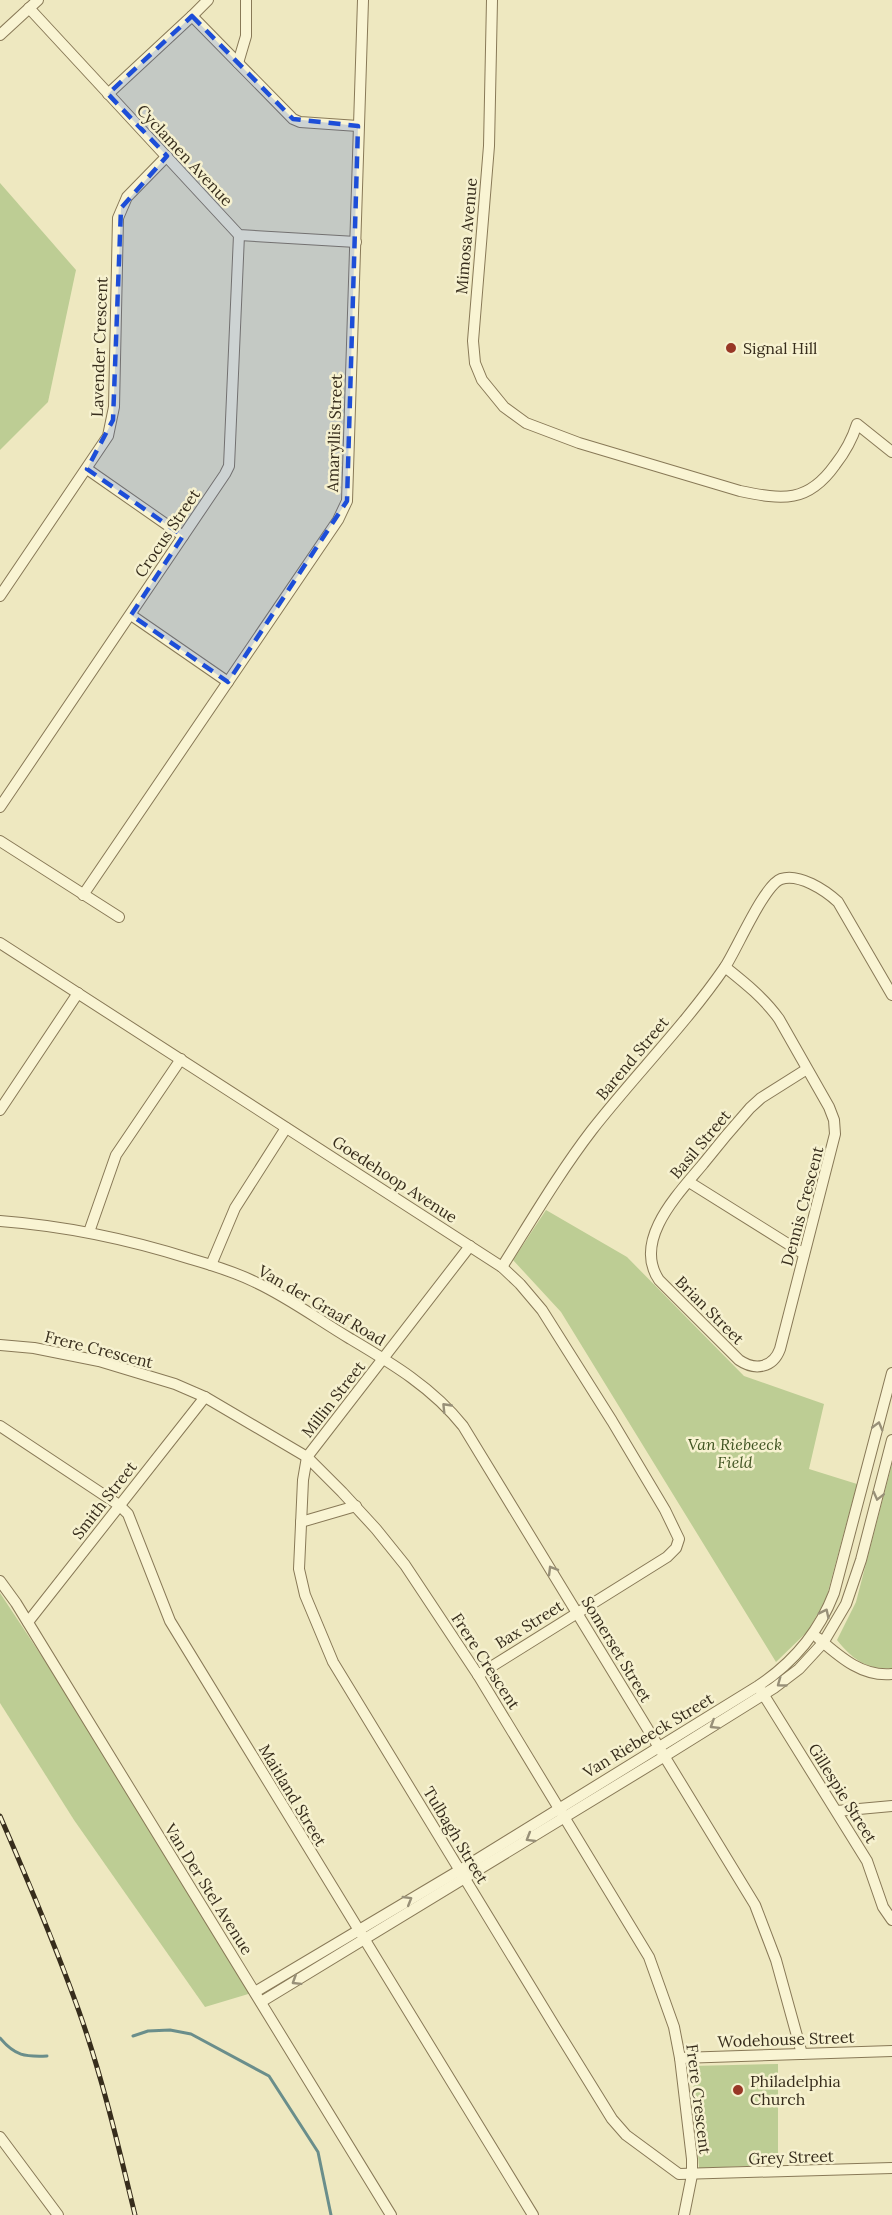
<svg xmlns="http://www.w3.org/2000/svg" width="892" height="2215" font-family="Lora,serif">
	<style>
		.green { fill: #bdcd94 }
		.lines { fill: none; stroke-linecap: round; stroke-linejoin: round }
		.stream { stroke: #6a8e8b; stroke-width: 3 }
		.minor-casing { stroke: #887957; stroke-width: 12 }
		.minor { stroke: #f9f4d3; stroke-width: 10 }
		.rail-casing { stroke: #372d1c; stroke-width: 5 }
		.rail { stroke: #f6f1cf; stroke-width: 3; stroke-dasharray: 9; stroke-linecap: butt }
		.oneway { stroke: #989078 }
		.marked { fill: #1d4ed8; fill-opacity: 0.2; stroke: #1d4ed8; stroke-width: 4.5; stroke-dasharray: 12 8; stroke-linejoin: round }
		.poi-dot { fill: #983726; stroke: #f6f1cf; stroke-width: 2 }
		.labels { text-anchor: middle; stroke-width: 5; stroke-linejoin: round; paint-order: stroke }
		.street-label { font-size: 16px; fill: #372d1c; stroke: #f6f1cf }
		.poi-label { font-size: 16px; fill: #372d1c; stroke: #f6f1cf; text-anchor: start }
		.park-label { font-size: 16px; font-style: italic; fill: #405422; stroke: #f6f1cf }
	</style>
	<rect width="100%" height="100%" fill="#eee8c0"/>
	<g class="green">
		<path d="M0,183L76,270L48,402L0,450Z"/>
		<path d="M546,1210L627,1257L744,1376L824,1404L809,1469L857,1484L826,1599L808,1631L776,1662L561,1312L513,1260Z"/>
		<path d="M892,1464V1668C867,1670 852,1659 837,1640L856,1602Z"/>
		<path d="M0,1593L115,1767L255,1992L205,2007L74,1820L0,1703Z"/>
		<path d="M778,2064V2165L699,2168L692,2066Z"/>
	</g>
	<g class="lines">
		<g class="stream">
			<path d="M133,2036L148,2031L170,2030L191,2034L269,2076L318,2152L331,2215"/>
			<path d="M0,2038C15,2056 25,2057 47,2056"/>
		</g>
		<defs>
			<g id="minor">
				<path d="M492,0L489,146L473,341L475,363L482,380L504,407L526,423L579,443L740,491C783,500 808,503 835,465C846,451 852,440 857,424L892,452"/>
				<path d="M29,8L239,235L356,242"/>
				<path d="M192,16L208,0"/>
				<path d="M0,35L38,0"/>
				<path d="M238,63L246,36V0"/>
				<path d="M108,94L192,16L293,119L300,122L358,126"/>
				<path d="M87,469L183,536"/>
				<path d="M0,596L108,436L114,407L118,218L127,197L167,156"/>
				<path d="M131,615L228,682"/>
				<path d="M0,807L225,474L229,466L239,235"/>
				<path d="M0,841L119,917"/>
				<path d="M83,895L338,520L347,501L363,0"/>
				<path d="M0,943L502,1267L520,1284L542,1310L612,1421L665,1510L679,1539L676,1548L667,1557L478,1675"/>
				<path d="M725,967C745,983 764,998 779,1019L829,1107L834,1120L835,1134L780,1349C773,1368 755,1371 739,1360L659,1280C632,1240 679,1193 703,1164C718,1145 734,1126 750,1108L761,1098L807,1069"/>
				<path d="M0,1110L78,993"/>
				<path d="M689,1182L804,1254"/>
				<path d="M0,1221C66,1226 128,1239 191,1259C212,1265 235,1272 255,1282C286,1296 319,1320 349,1338C391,1363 432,1387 463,1426L755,1905L776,1960L802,2054"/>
				<path d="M89,1232L116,1155L181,1059"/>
				<path d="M470,1246L307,1457L303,1480L299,1569L305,1595L333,1662L557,2030L612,2119L626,2135L679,2174L892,2168"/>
				<path d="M211,1265L235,1208L286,1128"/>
				<path d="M502,1267C531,1221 559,1173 592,1130C635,1075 685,1025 725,967C737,949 764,885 781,879C799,873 825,890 838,902L892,995"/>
				<path d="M0,1345L34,1348L99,1361L175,1384L205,1397L307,1457L342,1492L376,1529L405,1565L478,1675L649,1957L674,2027L680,2058L692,2159V2175L684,2215"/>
				<path d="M0,1426L119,1505L128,1514L170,1621L533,2215"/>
				<path d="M301,1522L356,1506"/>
				<path d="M0,1581L16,1603L391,2215"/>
				<path d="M28,1622L205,1397"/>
				<path d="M818,1638C840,1657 862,1677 892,1674"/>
				<path d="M760,1689L867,1861L883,1907L892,1920"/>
				<path d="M837,1811L892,1806"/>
				<path d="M255,1992L460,1870L758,1686C793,1663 819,1632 834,1593L892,1373"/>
				<path d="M261,2002L665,1756L774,1688L799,1669L823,1643L846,1604L861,1560L892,1440"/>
				<path d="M680,2058L892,2051"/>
				<path d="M0,2137L58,2215"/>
			</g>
		</defs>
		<use href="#minor" class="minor-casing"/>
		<use href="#minor" class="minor"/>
		<defs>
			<path id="rail" d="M0,1816C29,1883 58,1951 82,2020C104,2084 119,2149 135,2215"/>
		</defs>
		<use href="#rail" class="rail-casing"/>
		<use href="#rail" class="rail"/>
	</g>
	<defs><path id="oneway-chevron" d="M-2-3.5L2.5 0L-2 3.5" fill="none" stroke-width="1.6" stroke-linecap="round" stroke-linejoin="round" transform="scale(1.5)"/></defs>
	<g class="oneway">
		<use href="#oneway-chevron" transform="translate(446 1407) rotate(-134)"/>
		<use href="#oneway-chevron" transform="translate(878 1426) rotate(-75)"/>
		<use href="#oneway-chevron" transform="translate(878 1496) rotate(104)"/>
		<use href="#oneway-chevron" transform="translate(552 1570) rotate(-121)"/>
		<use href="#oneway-chevron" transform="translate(825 1613) rotate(-64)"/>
		<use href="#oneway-chevron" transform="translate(781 1683) rotate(144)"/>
		<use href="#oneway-chevron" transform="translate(714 1725) rotate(148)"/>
		<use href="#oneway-chevron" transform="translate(530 1838) rotate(149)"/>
		<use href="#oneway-chevron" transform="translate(408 1900) rotate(-31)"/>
		<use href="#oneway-chevron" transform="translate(296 1981) rotate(148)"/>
	</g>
	<path class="marked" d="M192,16L293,119L358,126L347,501L228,682L131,615L183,536L87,469L113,420L121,208L167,156L108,94Z"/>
	<g class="poi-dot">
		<circle cx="731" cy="348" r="6"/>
		<circle cx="738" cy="2090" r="6"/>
	</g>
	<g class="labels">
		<g class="street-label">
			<text transform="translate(185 155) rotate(47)" y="6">Cyclamen Avenue</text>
			<text transform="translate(466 236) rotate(-85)" y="6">Mimosa Avenue</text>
			<text transform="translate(99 347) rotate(-88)" y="6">Lavender Crescent</text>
			<text transform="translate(334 433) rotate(-88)" y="6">Amaryllis Street</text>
			<text transform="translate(167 533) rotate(-56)" y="6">Crocus Street</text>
			<text transform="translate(632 1058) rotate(-50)" y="6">Barend Street</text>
			<text transform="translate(700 1144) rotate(-50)" y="6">Basil Street</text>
			<text transform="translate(395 1179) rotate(33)" y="6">Goedehoop Avenue</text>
			<text transform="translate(802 1206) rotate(-75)" y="6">Dennis Crescent</text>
			<text transform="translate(322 1305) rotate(30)" y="6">Van der Graaf Road</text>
			<text transform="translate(710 1310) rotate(45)" y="6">Brian Street</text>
			<text transform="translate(99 1349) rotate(14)" y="6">Frere Crescent</text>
			<text transform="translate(333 1399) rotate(-52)" y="6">Millin Street</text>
			<text transform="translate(104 1500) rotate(-52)" y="6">Smith Street</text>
			<text transform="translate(529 1624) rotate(-32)" y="6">Bax Street</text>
			<text transform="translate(617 1649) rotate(59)" y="6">Somerset Street</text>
			<text transform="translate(486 1661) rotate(57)" y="6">Frere Crescent</text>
			<text transform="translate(648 1735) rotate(-31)" y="6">Van Riebeeck Street</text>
			<text transform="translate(843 1793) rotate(58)" y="6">Gillespie Street</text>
			<text transform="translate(293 1795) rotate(59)" y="6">Maitland Street</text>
			<text transform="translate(456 1835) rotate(59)" y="6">Tulbagh Street</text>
			<text transform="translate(209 1889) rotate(58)" y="6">Van Der Stel Avenue</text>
			<text transform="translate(786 2039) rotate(-2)" y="6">Wodehouse Street</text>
			<text transform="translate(699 2099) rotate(83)" y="6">Frere Crescent</text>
			<text transform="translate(791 2157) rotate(-2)" y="6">Grey Street</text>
		</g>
		<g class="poi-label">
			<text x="743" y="354">Signal Hill</text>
			<text x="750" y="2087">Philadelphia<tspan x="750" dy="18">Church</tspan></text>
		</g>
		<g class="park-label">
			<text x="735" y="1450">Van Riebeeck<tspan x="735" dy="18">Field</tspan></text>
		</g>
	</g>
</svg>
